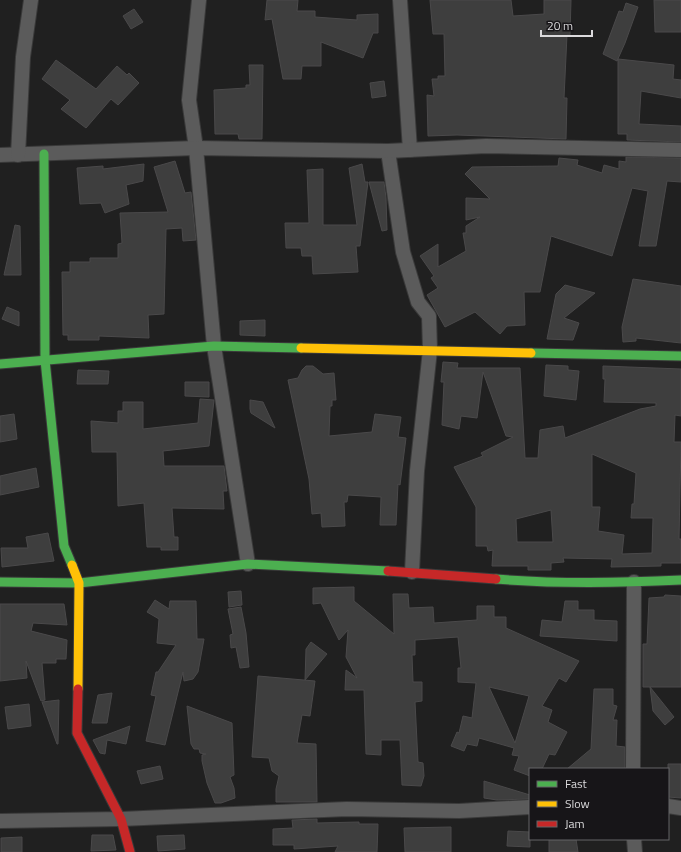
<svg xmlns="http://www.w3.org/2000/svg" width="681" height="852" font-family="'Titillium Web',sans-serif">
	<style>
		.building { fill: #3e3e3e; stroke: #4a494a; fill-rule: evenodd }
		.lines { fill: none; stroke-linecap: round; stroke-linejoin: round }
		.street-casing { stroke: #3a3a3a; stroke-width: 16 }
		.fast-casing { stroke: #3a3a3a; stroke-width: 11 }
		.slow-casing { stroke: #3a3a3a; stroke-width: 11 }
		.jam-casing { stroke: #3a3a3a; stroke-width: 11 }
		.street { stroke: #5b5b5b; stroke-width: 14 }
		.fast { stroke: #4caf50; stroke-width: 9 }
		.slow { stroke: #ffc107; stroke-width: 9 }
		.jam { stroke: #c62828; stroke-width: 9 }
	</style>
	<rect width="100%" height="100%" fill="#202020"/>
	<g class="building">
		<path d="M267,0H298L297,11H315V17L357,20V15L378,14V33H373L363,58L321,42V66H302L301,79H283L272,19L265,20Z"/>
		<path d="M430,0H511L513,16L544,14V0H571L570,35H567L564,98H567L566,139L457,135L428,136L427,95L434,96L432,79H438V76H445L444,34H433Z"/>
		<path d="M654,0H681V32H655Z"/>
		<path d="M626,3L638,7L625,43L617,61L603,54L619,11L623,12Z"/>
		<path d="M134,9L143,22L131,29L123,16Z"/>
		<path d="M618,59L674,65L673,79L681,80V98L641,91L639,124L681,126V142L627,140V134H618Z"/>
		<path d="M56,60L96,89L117,66L127,75L129,73L139,83L118,105L111,99L86,128L61,109L70,100L42,79Z"/>
		<path d="M249,65H263L262,139H239L238,134H215L214,90L246,88V85H250Z"/>
		<path d="M384,81L386,96L372,98L370,83Z"/>
		<path d="M626,157L681,158V182L667,181L656,246H639L648,191L632,188L612,256L551,236L540,292H524L525,325L507,326L500,334L475,312L445,327L427,295L438,288L431,278L434,276L420,256L438,244V267L466,251L463,233H466V226L480,217L466,220V198L490,199L465,174L472,167L558,166L559,158L578,160L577,165L602,173L604,165L619,169V161L626,162Z"/>
		<path d="M175,161L185,193L191,192L196,240L183,241L182,228L166,229L164,314L148,315L149,338L99,336V340H68V335H63L62,272H70V262H90V258H118V244L122,243L120,213L168,212L154,167Z"/>
		<path d="M144,164L143,181L126,185L129,204L105,213L101,203L80,204L77,168L103,166V169Z"/>
		<path d="M362,164L365,182H368L360,246H356L358,272L313,274L312,256H302L301,248H286L285,223H309L307,170L323,169V225H357L349,168Z"/>
		<path d="M369,182H384L386,198L387,230L382,231Z"/>
		<path d="M15,225L20,226L21,275H4Z"/>
		<path d="M633,279L681,286V343L636,338V341L623,342L622,327Z"/>
		<path d="M565,285L595,293L564,318L579,323L573,340L547,339L556,294Z"/>
		<path d="M7,307L19,312V326L2,319Z"/>
		<path d="M265,320V336L240,335V321Z"/>
		<path d="M443,362L458,363L457,368H520L525,458H538L540,430L563,426L565,438L640,409L656,406V403L604,402L605,379H603V366L681,369V416L675,415L674,442H681L679,539H681V563H661V566L611,567L612,559L563,558L564,562L551,563V570H528V566H492L493,550L488,551L487,546H476V507L454,467L483,456L481,453L513,437L506,436L483,372L477,418L461,416L459,429L442,425L444,382H441ZM592,454L636,473L634,504H632L631,518H653L652,553L622,554L624,535L598,531L600,507H592ZM551,510L553,542H517L516,519Z"/>
		<path d="M546,365L568,366V370L579,371L576,400L544,396Z"/>
		<path d="M306,366H313L323,374L334,373L336,400H332V406H330L329,436L372,432L375,414L401,417L398,437L406,438L400,485L398,484L396,525H380L381,497L348,495L347,502H344L345,526L322,527L321,513L312,514L309,479L288,380L298,378L302,370Z"/>
		<path d="M78,370L109,371L108,384H77Z"/>
		<path d="M185,382H209V397L185,396Z"/>
		<path d="M200,399L214,400L209,446L163,451L164,466H224L227,491H223L224,509L172,508L174,537H178V550H161V547H147L144,503L118,506L117,452H92L91,421L118,423V411H123V402H143V429L198,423Z"/>
		<path d="M250,400L263,402L275,428L251,413L250,409Z"/>
		<path d="M14,414L17,439L0,442V416Z"/>
		<path d="M36,468L39,487L0,495V476Z"/>
		<path d="M48,533L54,561L2,567L1,548H28L26,537Z"/>
		<path d="M354,587V601L394,634L393,594H408L409,608L433,607L434,623L477,620V606H494V617H506V628L579,661L566,682L559,678L542,706L552,710L548,722L567,732L555,755L549,754L542,769H530V776L514,770L519,756L512,755L514,748L479,738L477,746L467,744L464,751L451,746L457,732L459,733L463,716L472,718L476,683L458,682V668H461L458,637L415,640V655H412L413,682H422V701L415,702L418,762L423,763L424,776L421,786L402,785L400,740H381V755L366,754L364,690H345L346,670L357,678L346,657L348,630L339,640L321,603L313,604V588ZM489,687L529,696L515,743Z"/>
		<path d="M241,591L242,605L229,607L228,592Z"/>
		<path d="M665,595L681,596V687H643V644H647L649,598L664,597Z"/>
		<path d="M155,600L169,609L170,601H196L197,639H204L198,672L193,679L184,681L183,672L165,745L146,741L156,696L151,695L156,672H158L176,645L157,643L159,619L147,612Z"/>
		<path d="M565,601H578V610H594V620L617,621V641L540,636L542,620L562,622Z"/>
		<path d="M0,604H64L67,625L33,623L31,631L67,640L66,659H56V663H42L45,700L41,701L26,661L27,678L0,681Z"/>
		<path d="M241,607L246,633L249,667L240,668L236,647L231,648L230,635L233,634L228,609Z"/>
		<path d="M311,642L327,654L305,680L306,649Z"/>
		<path d="M258,676L315,681L310,716L302,715L297,743L316,744L317,802H276V789L279,776L272,771L269,758L252,757Z"/>
		<path d="M650,687L674,717L665,725L653,711Z"/>
		<path d="M594,689H613V705L617,706L613,720H617L616,746L625,747V769H567L591,749Z"/>
		<path d="M112,693L107,723H92L98,695Z"/>
		<path d="M59,700L58,744H57L42,702Z"/>
		<path d="M29,704L31,726L8,729L5,707Z"/>
		<path d="M187,706L232,723L234,775L230,777L234,788L235,798L221,803H215L207,783L202,761V755L206,754L200,753L199,749H194L191,744Z"/>
		<path d="M130,726L126,744L107,740L105,754L100,753L93,740Z"/>
		<path d="M668,764H681V798L668,797Z"/>
		<path d="M160,766L163,779L141,784L137,771Z"/>
		<path d="M484,781L530,795V799L497,800L484,798Z"/>
		<path d="M317,819V823L359,822V824H378L377,852H335L338,846L294,849V845H273V829L293,828L292,820Z"/>
		<path d="M451,827V852H405L404,828Z"/>
		<path d="M508,831L530,832V847L507,846Z"/>
		<path d="M92,835H113L116,850L91,851Z"/>
		<path d="M184,835L185,849L158,851L157,836Z"/>
		<path d="M22,837V852H1V838Z"/>
		<path d="M549,839H576L578,852H549Z"/>
	</g>
	<g class="lines">
		<defs>
			<g id="street">
				<path d="M199,0L189,100L196,148L214,346L248,564"/>
				<path d="M400,0L410,150"/>
				<path d="M388,151L403,252L418,302L429,316L430,350L417,471L412,572"/>
				<path d="M0,155L196,148L388,151L486,146L681,150"/>
				<path d="M18,155L23,57L31,0"/>
				<path d="M633,769L634,582"/>
				<path d="M668,806L681,808"/>
				<path d="M0,821L121,819L347,809L459,811L530,807"/>
				<path d="M634,839L635,852"/>
			</g>
			<g id="fast">
				<path d="M44,154L45,360L64,546L72,565"/>
				<path d="M531,353L681,356"/>
				<path d="M0,364L214,346L301,348"/>
				<path d="M496,579C557,584 620,583 681,580"/>
				<path d="M0,582L79,583L248,564L388,571"/>
			</g>
			<g id="slow">
				<path d="M301,348L531,353"/>
				<path d="M72,565L79,583L78,689"/>
			</g>
			<g id="jam">
				<path d="M388,571L496,579"/>
				<path d="M78,689L77,733L121,819L130,852"/>
			</g>
		</defs>
		<use href="#street" class="street-casing"/>
		<use href="#fast" class="fast-casing"/>
		<use href="#slow" class="slow-casing"/>
		<use href="#jam" class="jam-casing"/>
		<use href="#street" class="street"/>
		<use href="#fast" class="fast"/>
		<use href="#slow" class="slow"/>
		<use href="#jam" class="jam"/>
	</g>
	<rect x="529" y="768" width="140" height="72" fill="#171518" stroke="#656466"/>
	<rect x="537" y="781" width="20" height="6" fill="#4caf50" stroke="#656466"/>
	<text x="565" y="788" font-size="12" fill="#dbdadc">Fast</text>
	<rect x="537" y="801" width="20" height="6" fill="#ffc107" stroke="#656466"/>
	<text x="565" y="808" font-size="12" fill="#dbdadc">Slow</text>
	<rect x="537" y="821" width="20" height="6" fill="#c62828" stroke="#656466"/>
	<text x="565" y="828" font-size="12" fill="#dbdadc">Jam</text>
	<path d="M541 30v6h51v-6" fill="none" stroke="#dbdadc" stroke-width="2"/>
	<text x="547" y="30" font-size="12" fill="#dbdadc" stroke="#171518" stroke-width="3" paint-order="stroke">20 m</text>
</svg>
